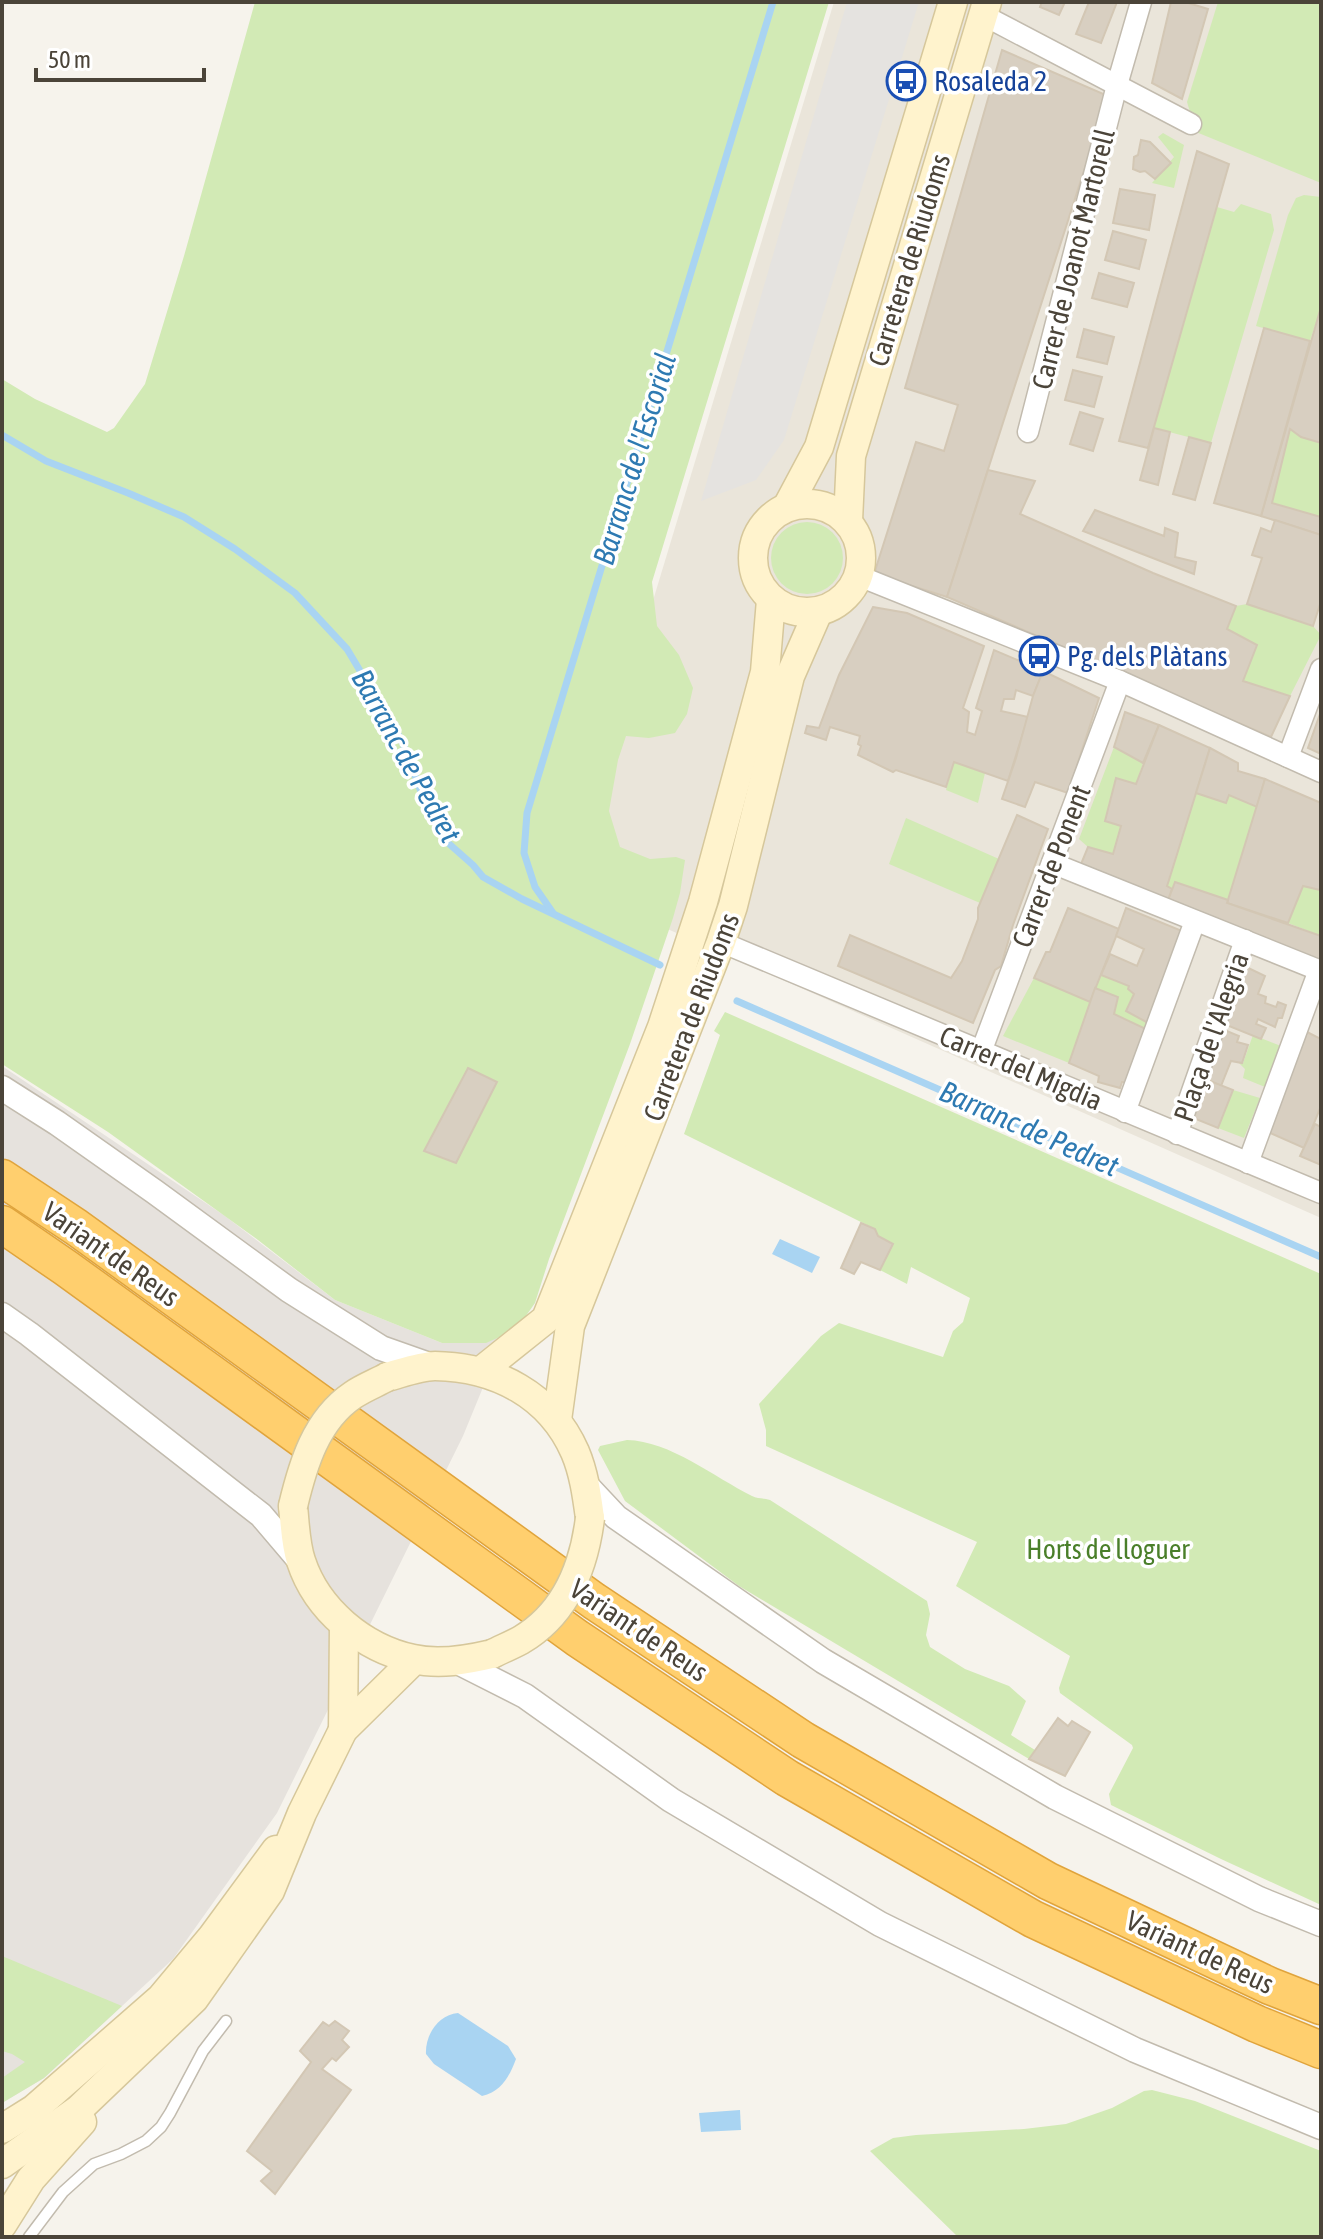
<svg xmlns="http://www.w3.org/2000/svg" width="1323" height="2239" font-family="'Asap Condensed',sans-serif">
	<style>
		.residential { fill: #eae5da }
		.industrial { fill: #e6e2dd }
		.green { fill: #d2eab5 }
		.parking { fill: #e5e3e0 }
		.water { fill: #a9d4f2 }
		.lines { fill: none; stroke-linecap: round; stroke-linejoin: round }
		.stream { stroke: #a9d4f2; stroke-width: 7 }
		.building { fill: #d8cfc1; stroke: #d3c7b4; stroke-width: 2 }
		.service-casing { stroke: #c2bbae; stroke-width: 13 }
		.minor-casing { stroke: #c2bbae; stroke-width: 23 }
		.tertiary-casing { stroke: #c2bbae; stroke-width: 27 }
		.secondary-casing { stroke: #d6c79b; stroke-width: 31 }
		.motorway-casing { stroke: #e0a43c; stroke-width: 39 }
		.service { stroke: #fff; stroke-width: 10 }
		.minor { stroke: #fff; stroke-width: 20 }
		.tertiary { stroke: #fff; stroke-width: 24 }
		.secondary { stroke: #fff3cd; stroke-width: 28 }
		.motorway { stroke: #ffcf6e; stroke-width: 36 }
		.secondary-bridge-casing { stroke: #d6c79b; stroke-width: 31; stroke-linecap: butt }
		.secondary-bridge { stroke: #fff3cd; stroke-width: 28 }
		.labels { text-anchor: middle; stroke-width: 7; stroke-linejoin: round; paint-order: stroke }
		.transit-label { font-size: 28px; fill: #164399; stroke: #fff; text-anchor: start }
		.street-label { font-size: 28px; fill: #4b4439; stroke: #fff }
		.park-label { font-size: 28px; fill: #4a7f2a; stroke: #fff }
		.water-label { font-size: 30px; font-style: italic; fill: #2e7ab2; stroke: #fff }
	</style>
	<rect width="100%" height="100%" fill="#f6f3ec"/>
	<path class="residential" d="M834,2H1321V1218L663,927L605,822L619,713Z"/>
	<path class="industrial" d="M2,1066L225,1216L335,1300L442,1343L498,1338L500,1346L463,1436L277,1813L173,1959L44,2078L2,2103Z"/>
	<g class="green">
		<path d="M255,2H829L652,582L657,626L679,655L693,688L687,714L675,733L649,738L626,736L618,760L609,811L620,847L650,859L676,857L685,860L680,893L673,918L630,1044L549,1259L535,1303L516,1330L486,1343H442L335,1300L258,1240L108,1132L2,1064V379L35,399L107,432L114,428L145,384L184,256Z"/>
		<path d="M1218,2H1321V183L1196,132L1187,102Z"/>
		<path d="M1163,133L1184,145L1174,188L1152,183L1174,157L1158,137Z"/>
		<path d="M1304,195L1321,197V307L1310,341L1256,326L1288,215L1296,198Z"/>
		<path d="M1241,204L1271,214L1274,230L1211,443L1154,428L1217,207L1234,212Z"/>
		<path d="M1290,429L1301,437L1321,443V517L1272,503Z"/>
		<circle cx="807" cy="558" r="36"/>
		<path d="M1247,604L1313,626L1321,635L1290,696L1243,681L1257,645L1227,629L1236,606Z"/>
		<path d="M1114,747L1143,763L1136,784L1116,778L1106,821L1121,826L1113,854L1088,847L1079,839Z"/>
		<path d="M954,762L985,773L978,803L946,790Z"/>
		<path d="M1196,793L1226,803L1229,795L1257,807L1228,900L1176,882L1172,889L1167,886Z"/>
		<path d="M906,818L999,859L980,903L889,864Z"/>
		<path d="M1303,886L1319,890L1321,886V936L1288,923Z"/>
		<path d="M1101,975L1129,986V990L1134,994L1126,1011L1150,1024L1148,1030L1114,1014L1118,997L1095,988Z"/>
		<path d="M1034,978L1090,1002L1069,1063L1003,1036Z"/>
		<path d="M725,1012L1321,1274V1905L1221,1859L1111,1805L1109,1794L1133,1748L1132,1745L1060,1693L1059,1688L1070,1656L956,1586L977,1542L766,1446V1430L759,1404L821,1336L839,1323L943,1357L953,1331L963,1322L970,1298L911,1267L907,1284L880,1270L892,1244L878,1236L875,1229L684,1134L720,1035L714,1031Z"/>
		<path d="M1253,1035L1281,1046L1265,1087L1243,1078L1245,1069L1239,1063H1243Z"/>
		<path d="M1233,1090L1260,1098L1244,1138L1218,1128Z"/>
		<path d="M627,1440C670,1441 714,1477 752,1496C758,1499 764,1498 770,1500L927,1601L930,1614L926,1635L930,1647L965,1669L1009,1686L1026,1701L1011,1735L1035,1750L1029,1759L739,1586L625,1501L598,1450L600,1446Z"/>
		<path d="M2,1956L122,2006L44,2078L2,2103V2078L25,2062L12,2054L2,2051Z"/>
		<path d="M1152,2090L1195,2101L1321,2151V2237H958L870,2151L893,2138L916,2135L1024,2129L1066,2124L1112,2108L1144,2091Z"/>
	</g>
	<path class="parking" d="M847,2H919L784,440L756,480L701,501Z"/>
	<g class="water">
		<path d="M780,1239L820,1257L812,1273L772,1254Z"/>
		<path d="M458,2013L508,2046L516,2059C509,2077 502,2091 482,2096L434,2064L426,2054C425,2035 438,2015 458,2013Z"/>
		<path d="M740,2110L741,2130L701,2132L699,2113Z"/>
	</g>
	<g class="lines">
		<g class="stream">
			<path d="M2,435L46,461L128,493L184,517L235,549L295,593L347,649L402,741L423,797L447,842L473,865L483,877L522,899L660,965"/>
			<path d="M553,913L535,887L524,853L527,813L773,2"/>
			<path d="M737,1001L1321,1257"/>
		</g>
	</g>
	<g class="building">
		<path d="M1042,2H1065L1059,15L1040,7Z"/>
		<path d="M1089,2H1117L1101,43L1076,34Z"/>
		<path d="M1171,2H1185L1208,9L1182,99L1152,83Z"/>
		<path d="M1002,50L1108,96L947,597L874,574L916,442L944,451L958,405L905,388Z"/>
		<path d="M1141,140L1150,142L1171,163L1155,179L1145,171L1140,172L1133,169L1134,157L1138,155Z"/>
		<path d="M1197,151L1229,164L1148,448L1119,441Z"/>
		<path d="M1120,189L1155,195L1149,230L1113,223Z"/>
		<path d="M1113,231L1146,240L1139,269L1105,260Z"/>
		<path d="M1099,273L1134,283L1127,307L1092,298Z"/>
		<path d="M1321,307V443L1301,437L1290,429L1272,503L1321,517V535L1261,516Z"/>
		<path d="M1264,328L1310,341L1261,516L1214,503Z"/>
		<path d="M1084,329L1114,337L1107,364L1077,357Z"/>
		<path d="M1073,370L1102,377L1094,407L1065,400Z"/>
		<path d="M1080,412L1103,419L1093,451L1070,444Z"/>
		<path d="M1154,428L1170,432L1158,485L1140,480Z"/>
		<path d="M1189,437L1211,443L1195,500L1173,494Z"/>
		<path d="M988,470L1035,481L1020,514L1153,573L1236,606L1227,629L1257,645L1243,681L1290,696L1271,737L947,597Z"/>
		<path d="M1095,510L1164,536L1165,528L1178,533L1175,557L1196,562L1194,574L1083,531Z"/>
		<path d="M1275,520L1321,535V601L1313,626L1247,604L1262,558L1252,555L1261,528L1271,532Z"/>
		<path d="M873,607L907,613L984,646L963,708L969,712L967,732L975,735L982,711L976,708L994,650L1043,671L1033,696L1016,690L1014,699H1004L1001,711L1028,717L1008,781L954,762L946,787L896,770L893,772L858,755L861,746L858,744L860,736L830,727L826,740L805,733L807,726L819,728L839,675Z"/>
		<path d="M1043,671L1099,698L1068,793L1035,782L1025,807L1002,799L1016,758L1033,696Z"/>
		<path d="M1321,711V754L1308,748Z"/>
		<path d="M1125,712L1159,725L1143,763L1114,747Z"/>
		<path d="M1159,725L1210,748L1169,880L1167,886L1172,889L1166,906L1079,869L1088,847L1113,854L1121,826L1105,821L1116,778L1136,784Z"/>
		<path d="M1210,748L1238,763V771L1265,779L1257,807L1229,795L1226,803L1196,793Z"/>
		<path d="M1265,779L1321,803V886L1320,890L1303,886L1288,923L1227,903Z"/>
		<path d="M1017,815L1048,829L1013,925L1001,966L995,970L973,1023L838,966L850,935L951,978L962,961L978,919V908Z"/>
		<path d="M1175,882L1228,900L1227,903L1321,936V967L1166,906Z"/>
		<path d="M1068,908L1119,929L1090,1002L1034,978L1046,952H1050Z"/>
		<path d="M1126,908L1182,931L1150,1024L1126,1011L1134,994L1128,989L1129,986L1101,975L1110,954L1137,966L1144,949L1116,936Z"/>
		<path d="M1240,964L1265,976L1258,994L1266,997L1265,1003L1276,1007L1278,1002L1286,1005L1282,1018H1278L1275,1027L1258,1019L1256,1024L1266,1028L1261,1039L1219,1022Z"/>
		<path d="M1095,988L1118,997L1114,1014L1148,1030L1129,1082H1122L1120,1088L1098,1082L1099,1076L1069,1063Z"/>
		<path d="M1217,1027L1239,1036L1237,1042L1248,1045L1242,1063L1231,1061L1221,1086L1200,1077Z"/>
		<path d="M1307,1032L1321,1039V1106L1304,1148L1268,1132Z"/>
		<path d="M468,1068L497,1082L456,1163L424,1151Z"/>
		<path d="M1200,1077L1233,1090L1218,1128L1186,1115Z"/>
		<path d="M1315,1124L1321,1127V1165L1300,1156Z"/>
		<path d="M861,1223L875,1229L878,1236L893,1244L880,1270L861,1262L854,1274L841,1268Z"/>
		<path d="M1058,1718L1068,1726L1072,1721L1090,1732L1065,1776L1029,1759Z"/>
		<path d="M335,2021L349,2031L342,2040L349,2047L336,2061L332,2058L322,2069L351,2090L275,2194L261,2181L272,2171L247,2151L311,2062L300,2051L323,2022L329,2026Z"/>
	</g>
	<g class="lines">
		<defs>
			<path id="service" d="M29,2237L63,2192L94,2164L121,2154L146,2141L161,2127L170,2113L203,2051L226,2021"/>
			<g id="minor">
				<path d="M983,15L1191,124"/>
				<path d="M1028,432L1117,85L1141,2"/>
				<path d="M859,576L1120,681L1321,772"/>
				<path d="M1288,757L1321,669"/>
				<path d="M1052,863L1321,971"/>
				<path d="M721,942L1321,1193"/>
				<path d="M981,1052L1120,681"/>
				<path d="M1125,1112L1195,921"/>
				<path d="M1177,1134L1245,940"/>
				<path d="M1248,1163L1319,970"/>
			</g>
			<g id="tertiary">
				<path d="M2,1088L57,1123L155,1192L289,1290L381,1348L432,1366"/>
				<path d="M2,1315L29,1334L261,1515L301,1562"/>
				<path d="M586,1485L616,1517L823,1661L1055,1797L1259,1899L1321,1924"/>
				<path d="M458,1662L525,1696L671,1800L880,1924L1135,2050L1321,2127"/>
			</g>
			<g id="secondary">
				<circle cx="807" cy="558" r="54"/>
				<path d="M787,507L819,447L953,2"/>
				<path d="M848,521L851,456L987,2"/>
				<path d="M481,1371L546,1319L662,1027L703,902L765,672L771,600"/>
				<path d="M387,1377C402,1373 420,1366 435,1366C496,1367 550,1395 575,1452C584,1473 587,1496 590,1518"/>
				<path d="M557,1420L570,1326L721,942L733,906L790,676L818,612"/>
				<path d="M293,1506C295,1524 295,1543 301,1561C317,1610 363,1648 413,1659C439,1665 467,1660 492,1654"/>
				<path d="M343,1730L344,1626"/>
				<path d="M2,2129L34,2109L161,1998L212,1937L276,1850"/>
				<path d="M2,2164L78,2110L194,1999L270,1891L302,1813L343,1730L414,1660"/>
				<path d="M2,2225L31,2179L82,2122"/>
			</g>
			<g id="motorway">
				<path d="M2,1178L76,1227L594,1601L803,1740L1048,1881L1270,1986L1321,2006"/>
				<path d="M2,1224L66,1268L577,1638L787,1778L1033,1919L1257,2024L1321,2050"/>
			</g>
		</defs>
		<use href="#service" class="service-casing"/>
		<use href="#minor" class="minor-casing"/>
		<use href="#tertiary" class="tertiary-casing"/>
		<use href="#secondary" class="secondary-casing"/>
		<use href="#motorway" class="motorway-casing"/>
		<use href="#service" class="service"/>
		<use href="#minor" class="minor"/>
		<use href="#tertiary" class="tertiary"/>
		<use href="#secondary" class="secondary"/>
		<use href="#motorway" class="motorway"/>
		<defs>
			<g id="secondary-bridge">
				<path d="M293,1506C303,1464 316,1420 353,1395C363,1388 376,1383 387,1377"/>
				<path d="M492,1654C502,1649 512,1645 521,1640C565,1614 584,1567 590,1518"/>
			</g>
		</defs>
		<use href="#secondary-bridge" class="secondary-bridge-casing"/>
		<use href="#secondary-bridge" class="secondary-bridge"/>
	</g>
	<defs>
		<symbol id="bus-ring" viewBox="-11 -11 22 22"><circle r="9.5" fill="#fff" stroke="#1a4fb4" stroke-width="1.5"/><path d="M-5-6H5V4H4V6H2V4H-2V6H-4V4H-5ZM-3.5-4V0h7V-4ZM-3.5 1.2v1.5H-2V1.2ZM2 1.2v1.5H3.5V1.2Z" fill="#1a4fb4"/></symbol>
	</defs>
	<g fill-rule="evenodd">
		<use href="#bus-ring" x="884" y="59" width="44" height="44"/>
		<use href="#bus-ring" x="1017" y="634" width="44" height="44"/>
	</g>
	<g class="labels">
		<g class="transit-label">
			<text x="934" y="91">Rosaleda 2</text>
			<text x="1067" y="666">Pg. dels Plàtans</text>
		</g>
		<g class="street-label">
			<text transform="translate(1073 259) rotate(-76)" y="10">Carrer de Joanot Martorell</text>
			<text transform="translate(909 260) rotate(-73)" y="10">Carretera de Riudoms</text>
			<text transform="translate(1051 866) rotate(-69)" y="10">Carrer de Ponent</text>
			<text transform="translate(691 1017) rotate(-69)" y="10">Carretera de Riudoms</text>
			<text transform="translate(1211 1037) rotate(-71)" y="10">Plaça de l'Alegria</text>
			<text transform="translate(1021 1068) rotate(23)" y="10">Carrer del Migdia</text>
			<text transform="translate(111 1254) rotate(35)" y="10">Variant de Reus</text>
			<text transform="translate(639 1630) rotate(34)" y="10">Variant de Reus</text>
			<text transform="translate(1200 1952) rotate(25)" y="10">Variant de Reus</text>
		</g>
		<g class="park-label">
			<text x="1108" y="1559">Horts de lloguer</text>
		</g>
		<g class="water-label">
			<text transform="translate(635 459) rotate(-73)" y="10">Barranc de l'Escorial</text>
			<text transform="translate(406 756) rotate(61)" y="10">Barranc de Pedret</text>
			<text transform="translate(1029 1129) rotate(24)" y="10">Barranc de Pedret</text>
		</g>
	</g>
	<rect width="1323" height="2239" fill="none" stroke="#4b4439" stroke-width="8"/>
	<path d="M36 68v12h168v-12" fill="none" stroke="#4b4439" stroke-width="4"/>
	<text x="48" y="68" font-size="24" fill="#4b4439" stroke="#ffffff" stroke-width="6" paint-order="stroke">50 m</text>
</svg>
